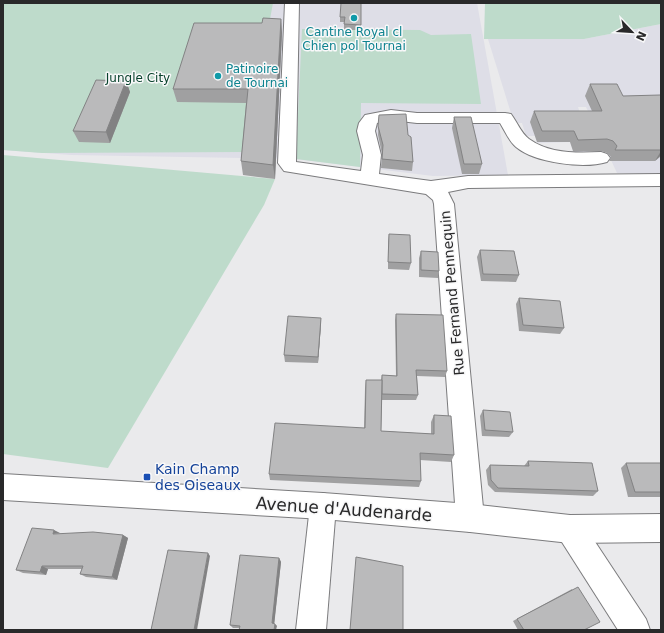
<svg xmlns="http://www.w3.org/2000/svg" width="664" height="633" font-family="'DejaVu Sans',sans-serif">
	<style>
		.built { fill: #dedee7 }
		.green { fill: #bedbcb }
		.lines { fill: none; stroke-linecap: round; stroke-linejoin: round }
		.minor-casing { stroke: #7b7b7d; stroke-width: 2 }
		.major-casing { stroke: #7b7b7d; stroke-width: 2 }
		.minor { fill: #fff; fill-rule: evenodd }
		.major { fill: #fff; fill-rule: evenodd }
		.wall { fill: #a0a0a1 }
		.shaded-wall { fill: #828283 }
		.building { fill: #bababb; stroke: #828283 }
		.culture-dot { fill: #0f9aa8; stroke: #f8f8f9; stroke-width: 1.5 }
		.transit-dot { fill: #1a4fb4; stroke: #f8f8f9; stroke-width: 1.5 }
		.labels { text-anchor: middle; stroke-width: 3; stroke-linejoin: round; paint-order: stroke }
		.far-culture-label { font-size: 12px; fill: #0d838f; stroke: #f8f8f9 }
		.far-park-label { font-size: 12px; fill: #08422c; stroke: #f8f8f9 }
		.street-label { font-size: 14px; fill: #29292a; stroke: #f8f8f9 }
		.transit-label { font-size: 14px; fill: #164399; stroke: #f8f8f9; text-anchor: start }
		.near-street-label { font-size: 17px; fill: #29292a; stroke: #f8f8f9 }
	</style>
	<rect width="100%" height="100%" fill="#eaeaec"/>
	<g class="built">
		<path d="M3,3H477L508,175L433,176L295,159L71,155L3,150Z"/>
		<path d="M661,24V174L617,173L586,107H578L583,122H577L590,154H574L570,142L537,143L535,136H526L522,123H514L488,39H584Z"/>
	</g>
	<g class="green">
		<path d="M3,3H273L245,152L42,153L3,150Z"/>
		<path d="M485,3H661V24L584,39H484Z"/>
		<path d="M302,29L420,30L431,35L471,34L481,104L361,103L360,167L296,159Z"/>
		<path d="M3,155L275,179L264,205L108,468L3,454Z"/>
	</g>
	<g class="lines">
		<defs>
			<g id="minor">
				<path d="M285,3H299L296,162L361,171L363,155L357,131L359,123L365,115L391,110L417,113H505L511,114C517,122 521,133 529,139C549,154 578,153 601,152L607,154L610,158L607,162C584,169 535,163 516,147C509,141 505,131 500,123H417L391,120L377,123L375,131L381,155L379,174L431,181L468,176L661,174V186L468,188L448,192L454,204L484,518L480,528L470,532L460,528L456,518L434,204L433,200L426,194L284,171L278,163Z"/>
				<path d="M323,493L333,496L336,506L326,630H296L310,506L313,496Z"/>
				<path d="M570,515L580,519L646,619L650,630H618L560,539L556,529L560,519Z"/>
			</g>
			<path id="major" d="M3,474L323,493L470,504L570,515L661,514V542L570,543L470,532L323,519L3,500Z"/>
		</defs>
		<use href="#minor" class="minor-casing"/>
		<use href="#major" class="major-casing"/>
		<use href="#minor" class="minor"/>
		<use href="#major" class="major"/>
	</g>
	<g class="wall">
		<path d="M361,3V30H344V22H340V17Z"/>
		<path d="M281,19L282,33L275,179L243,175L241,161L246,103L177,102L173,89Z"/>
		<path d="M126,81L130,92L110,143L79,142L73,131Z"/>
		<path d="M590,84L623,96H661V155L660,157L655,161H609L611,157L607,153L601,151H573L570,142H537L530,122L534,111H592L585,96Z"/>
		<path d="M379,115L408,135L413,162L412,171L381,168L382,154L378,135Z"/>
		<path d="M454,117L482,164L479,174H462L452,128Z"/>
		<path d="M389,234L411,263L409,270L388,269V242Z"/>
		<path d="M480,250L519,275L516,282L481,281L477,257Z"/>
		<path d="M421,251L439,271L438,278L419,277V258Z"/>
		<path d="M519,298L564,328L560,334L519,331L516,304Z"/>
		<path d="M396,314L447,371L445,377L417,376L418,395L416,400H382L381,431L431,434V422L434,415L454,455L451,462L420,460L421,481L419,487L270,480L269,474L364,428L365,388L366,380H381L382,375L396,376L395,320Z"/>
		<path d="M321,318V324L318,363L285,362L284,355Z"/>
		<path d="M483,410L513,432L509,437L482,436L480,416Z"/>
		<path d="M528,461L598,491L593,496L495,492L488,485L486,470L490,465L524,466Z"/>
		<path d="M626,463H661V497H628L621,468Z"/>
		<path d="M60,534L123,535L128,538L117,580L86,577L80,574L82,569H48L46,575L23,573L16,570Z"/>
		<path d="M279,558L281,562L274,624L277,626L239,628H233L230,625Z"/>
		<path d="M572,589L584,630H518L513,621Z"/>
	</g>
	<g class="shaded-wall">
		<path d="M281,19L282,33L275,179L273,165Z"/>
		<path d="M126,81L130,92L110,143L106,132Z"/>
		<path d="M661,151V155L655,161Z"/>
		<path d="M321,318V324L318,363V357Z"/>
		<path d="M54,530L60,533L53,534Z"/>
		<path d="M123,535L128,538L117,580L112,577Z"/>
		<path d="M208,553L210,556L197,630H194Z"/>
		<path d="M279,558L281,562L274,626L272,623Z"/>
		<path d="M42,566L48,569L46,575L40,572Z"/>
		<path d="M275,624L277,626L276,630H274Z"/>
	</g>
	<g class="building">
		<path d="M341,3H361V25L344,24L345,17H340Z"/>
		<path d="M263,18L281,19L273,165L241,161L248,89H173L194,23H262Z"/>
		<path d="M96,80L126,81L106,132L73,131Z"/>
		<path d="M590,84H617L623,96L660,95L661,96V150H615L617,146L613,141L607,139L578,140L574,131H542L534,111H602Z"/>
		<path d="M406,114L408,135L411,137L413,162L382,159L383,145L378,126L379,115Z"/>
		<path d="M454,117H471L482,164H464Z"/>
		<path d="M389,234L410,235L411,263L388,262Z"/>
		<path d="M480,250L514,251L519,275L483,274Z"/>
		<path d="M421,251L438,252L439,271L421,270Z"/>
		<path d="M519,298L560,301L564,328L523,325Z"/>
		<path d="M396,314L443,315L447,371L416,370L418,395L382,394V375L397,376Z"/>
		<path d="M288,316L321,318L318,357L284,355Z"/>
		<path d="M366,380H382L381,431L434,434V415L451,416L454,455L420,453L421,481L269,474L275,423L365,428Z"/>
		<path d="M483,410L510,412L513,432L485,430Z"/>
		<path d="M528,461L592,463L598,491L498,488L491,480L490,465L529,466Z"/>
		<path d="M626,463H661V492H635Z"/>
		<path d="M32,528L54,530L53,534L93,532L123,535L112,577L80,574L83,566H42L40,572L16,570Z"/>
		<path d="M168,550L208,553L194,630H151Z"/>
		<path d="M240,555L279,558L272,623L275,624L274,630H239L240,626L230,625Z"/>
		<path d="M356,557L403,566V630H350Z"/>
		<path d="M578,587L600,622L584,630H524L517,619Z"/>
	</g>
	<g class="culture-dot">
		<circle cx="354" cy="18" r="4"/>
		<circle cx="218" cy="76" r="4"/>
	</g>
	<rect class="transit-dot" x="143" y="473" width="8" height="8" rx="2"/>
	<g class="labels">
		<g class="far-culture-label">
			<text x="354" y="36">Cantine Royal cl<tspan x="354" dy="14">Chien pol Tournai</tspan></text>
			<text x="226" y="73" text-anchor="start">Patinoire<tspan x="226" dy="14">de Tournai</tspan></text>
		</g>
		<g class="far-park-label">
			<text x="138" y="82">Jungle City</text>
		</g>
		<g class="street-label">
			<text transform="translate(452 293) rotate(-95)" y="5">Rue Fernand Pennequin</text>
		</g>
		<g class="transit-label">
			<text x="155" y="474">Kain Champ<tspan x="155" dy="16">des Oiseaux</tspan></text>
		</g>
		<g class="near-street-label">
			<text transform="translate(344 509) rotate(4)" y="6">Avenue d'Audenarde</text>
		</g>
	</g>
	<rect width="664" height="633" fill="none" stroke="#29292a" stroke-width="8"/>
	<g transform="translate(632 32) rotate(115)" stroke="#f8f8f9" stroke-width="3" paint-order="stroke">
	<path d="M0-3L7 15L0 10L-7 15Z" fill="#29292a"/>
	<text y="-6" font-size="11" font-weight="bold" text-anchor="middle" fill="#29292a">N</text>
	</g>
</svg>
